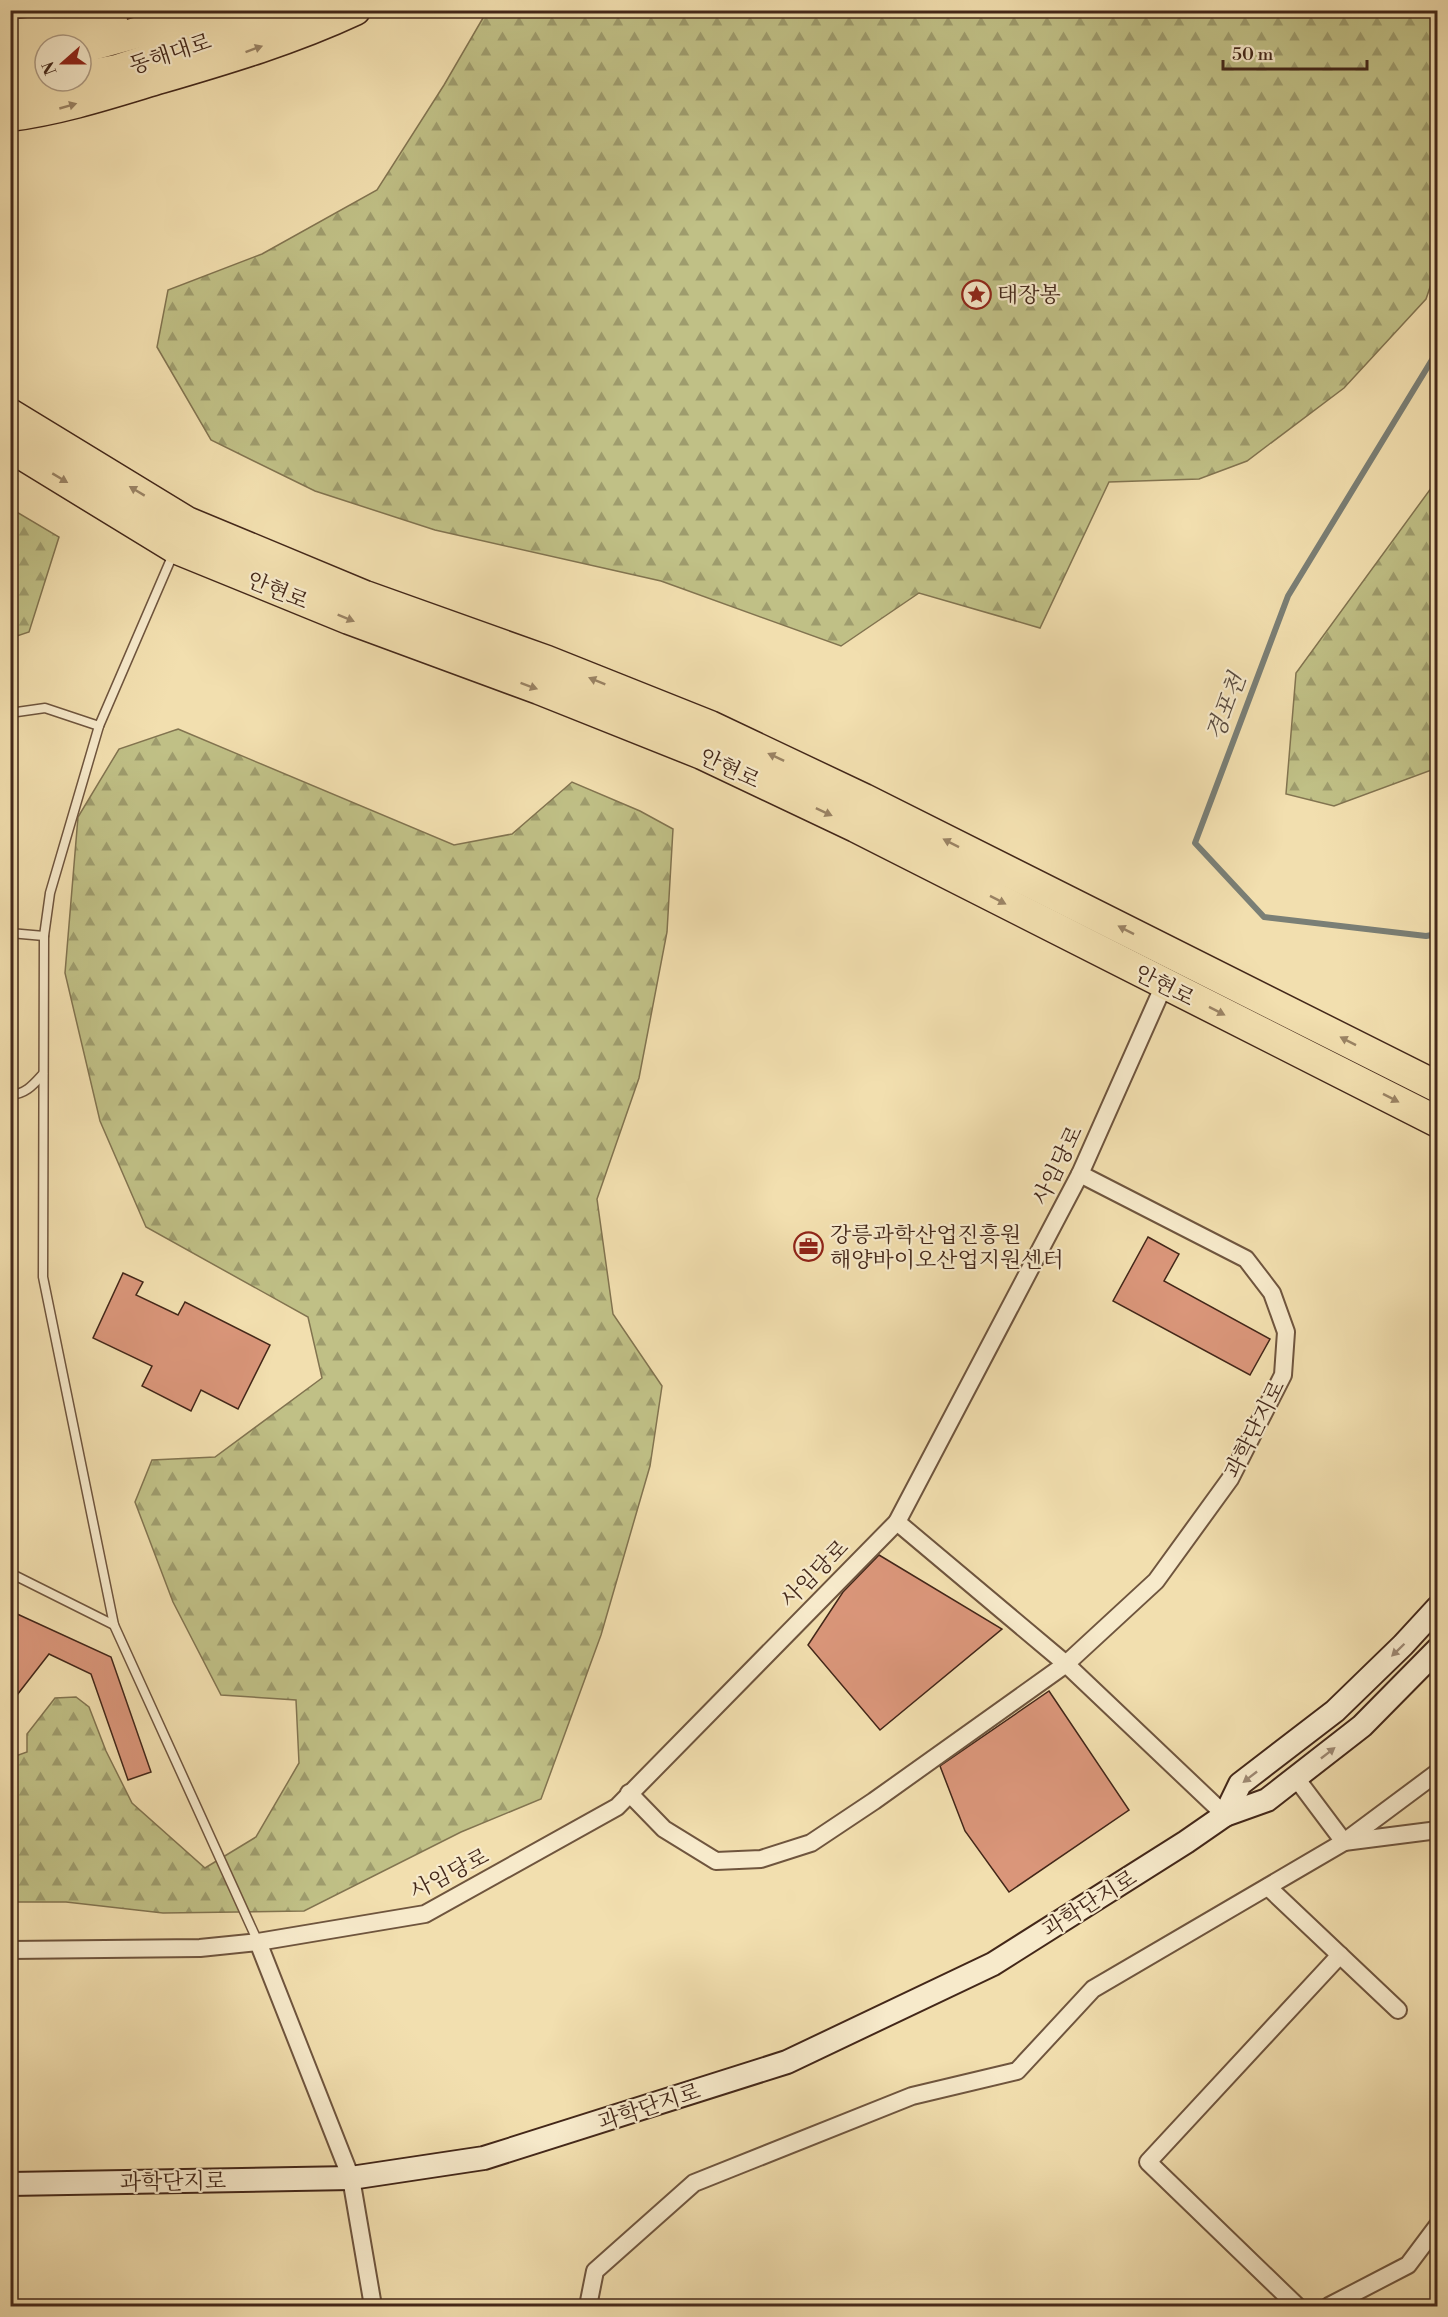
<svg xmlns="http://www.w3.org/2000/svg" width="1448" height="2317" font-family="'Libre Bodoni','Noto Serif KR',serif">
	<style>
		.forest { fill: url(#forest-firs); stroke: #827450; stroke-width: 1.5 }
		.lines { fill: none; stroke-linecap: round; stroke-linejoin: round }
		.stream { stroke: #7a7f76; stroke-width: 6 }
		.building { fill: #da967a; stroke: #432719; stroke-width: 1.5 }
		.lane-casing { stroke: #6f553e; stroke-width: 11 }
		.street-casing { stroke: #6f553e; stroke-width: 20 }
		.secondary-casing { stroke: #432719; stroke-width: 26 }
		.highway-casing { stroke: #432719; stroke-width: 33 }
		.lane { stroke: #f7eacb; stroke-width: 8 }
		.street { stroke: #f7eacb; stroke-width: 16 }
		.secondary { stroke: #f7eacb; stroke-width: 22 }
		.highway { stroke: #f2dfaf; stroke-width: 30 }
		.oneway { fill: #9a8364 }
		.oneway2 { fill: #9d8872 }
		.labels { text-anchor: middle; stroke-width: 4.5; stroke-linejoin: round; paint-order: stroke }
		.street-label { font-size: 22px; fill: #432719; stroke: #f7eacb }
		.poi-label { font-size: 22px; fill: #432719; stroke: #f7eacb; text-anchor: start }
		.water-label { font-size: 24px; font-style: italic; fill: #5a4c40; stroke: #f7eacb }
	</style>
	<defs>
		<pattern id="forest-firs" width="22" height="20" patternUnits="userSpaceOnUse" patternTransform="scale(1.5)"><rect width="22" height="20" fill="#c0c086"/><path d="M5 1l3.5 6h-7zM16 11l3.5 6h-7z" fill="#9e9c6d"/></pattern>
	</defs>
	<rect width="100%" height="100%" fill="#f2dfaf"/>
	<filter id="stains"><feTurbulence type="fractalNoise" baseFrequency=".00333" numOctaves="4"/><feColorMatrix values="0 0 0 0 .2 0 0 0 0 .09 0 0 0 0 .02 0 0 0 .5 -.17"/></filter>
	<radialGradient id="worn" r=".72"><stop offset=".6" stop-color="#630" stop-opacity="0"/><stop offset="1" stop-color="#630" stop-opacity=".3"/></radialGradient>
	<g class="forest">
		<path d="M1428,10L1438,14V264L1426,299L1344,388L1247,461L1199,479L1109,482L1040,628L919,593L841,646L661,581L435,530L315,491L211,440L157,347L168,290L262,254L377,190L444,85L487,11Z"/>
		<path d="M1437,480V768L1334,806L1286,794L1296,673Z"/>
		<path d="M10,508L59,537L29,632L11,638Z"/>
		<path d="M178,729L454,845L512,834L572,782L640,811L673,829L667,932L639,1078L597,1199L613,1314L662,1386L650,1466L601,1635L541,1799L461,1832L304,1911L163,1913L66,1902H11L10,1758L27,1752V1734L55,1698L76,1697L89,1707L106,1751L132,1803L205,1868L256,1837L299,1763L296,1700L221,1695L173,1602L135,1502L152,1460L215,1457L322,1378L308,1317L146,1227L100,1121L65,973L78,817L119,749Z"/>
	</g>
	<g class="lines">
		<path class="stream" d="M1438,350L1288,596L1195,843L1264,917L1426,936L1438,934"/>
	</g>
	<g class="building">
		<path d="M1148,1237L1179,1254L1164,1281L1270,1339L1250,1375L1113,1301Z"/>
		<path d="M123,1273L143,1282L136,1295L178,1315L185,1302L270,1345L238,1409L201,1390L191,1411L142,1386L152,1366L93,1338Z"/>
		<path d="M879,1555L1002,1629L880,1730L808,1645L843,1592Z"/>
		<path d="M15,1613L111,1657L151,1772L128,1780L91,1674L49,1654L10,1704V1623Z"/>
		<path d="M1049,1691L1129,1810L1009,1892L965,1831L940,1766Z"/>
	</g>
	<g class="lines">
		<defs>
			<g id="lane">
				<path d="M174,552L99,726L50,893L44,936L43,1277L114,1625L258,1942"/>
				<path d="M10,713L45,708L99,726"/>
				<path d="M10,933L44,936"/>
				<path d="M10,1095C26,1094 33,1085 43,1074"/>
				<path d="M10,1573L114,1625"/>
			</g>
			<g id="street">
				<path d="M897,1522L1066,1664L1225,1815"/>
				<path d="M1296,1778L1344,1842L1438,1830"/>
				<path d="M629,1793L664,1829L716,1861L761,1859L811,1843L874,1801L1066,1664L1156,1581L1230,1479L1283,1375L1286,1332L1272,1293L1246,1259L1080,1174"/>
				<path d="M1268,1887L1398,2010"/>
				<path d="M258,1942L351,2178L373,2306"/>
				<path d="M10,1950L200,1948L258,1942L425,1914L617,1807L897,1522L1080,1174L1164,985"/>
				<path d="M588,2306L595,2271L694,2183L912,2096L1017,2071L1093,1989L1344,1842L1438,1772"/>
				<path d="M1297,2306L1148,2162L1340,1955"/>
				<path d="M1329,2306L1408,2265L1438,2225"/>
			</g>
			<g id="secondary">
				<path d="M1225,1815L1240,1784L1335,1711L1403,1645L1438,1607"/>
				<path d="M10,2184L351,2178L484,2158L787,2062L993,1964L1186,1842L1225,1815L1267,1800L1362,1726L1438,1649"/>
			</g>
			<g id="highway">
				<path d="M10,35L96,26L112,21"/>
				<path d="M81,48L220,10"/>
				<path d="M10,62L45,55"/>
				<path d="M81,77L117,70L270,20L292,10"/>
				<path d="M10,89L60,81"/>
				<path d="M10,116C63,109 111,93 161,78C226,59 293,39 355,10"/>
				<path d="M10,414L187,522L365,596L547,661L710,726L864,799L1438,1087"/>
				<path d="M10,447L175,548L349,619L539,689L702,754L856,827L1438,1122"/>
			</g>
		</defs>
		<use href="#lane" class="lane-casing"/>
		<use href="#street" class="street-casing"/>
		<use href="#secondary" class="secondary-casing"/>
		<use href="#highway" class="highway-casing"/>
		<use href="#lane" class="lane"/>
		<use href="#street" class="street"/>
		<use href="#secondary" class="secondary"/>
		<use href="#highway" class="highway"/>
	</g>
	<defs><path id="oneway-solid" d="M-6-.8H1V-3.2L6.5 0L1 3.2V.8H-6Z" transform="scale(1.5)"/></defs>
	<g class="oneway">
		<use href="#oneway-solid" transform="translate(254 49) rotate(-20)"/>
		<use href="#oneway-solid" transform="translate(68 106) rotate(-16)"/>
		<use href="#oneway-solid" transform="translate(60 478) rotate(31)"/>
		<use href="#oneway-solid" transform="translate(137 491) rotate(-149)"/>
		<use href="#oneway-solid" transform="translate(346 618) rotate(22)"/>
		<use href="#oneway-solid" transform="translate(597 681) rotate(-158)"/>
		<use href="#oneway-solid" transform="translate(529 686) rotate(20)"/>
		<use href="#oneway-solid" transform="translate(776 757) rotate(-155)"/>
		<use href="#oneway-solid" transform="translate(824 812) rotate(25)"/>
		<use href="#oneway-solid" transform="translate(951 843) rotate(-153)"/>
		<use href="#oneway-solid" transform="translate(998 900) rotate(27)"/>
		<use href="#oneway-solid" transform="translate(1126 930) rotate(-153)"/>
		<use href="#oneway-solid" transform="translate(1217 1011) rotate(27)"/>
		<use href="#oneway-solid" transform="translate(1348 1041) rotate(-153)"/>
		<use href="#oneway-solid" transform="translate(1391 1098) rotate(27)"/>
	</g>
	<g class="oneway2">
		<use href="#oneway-solid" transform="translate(1398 1650) rotate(136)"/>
		<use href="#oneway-solid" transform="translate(1328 1753) rotate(-38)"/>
		<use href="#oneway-solid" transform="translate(1250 1777) rotate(142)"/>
	</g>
	<defs>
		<symbol id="sight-ring" viewBox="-11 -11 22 22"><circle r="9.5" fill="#f7eacb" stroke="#8f2418" stroke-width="1.5"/><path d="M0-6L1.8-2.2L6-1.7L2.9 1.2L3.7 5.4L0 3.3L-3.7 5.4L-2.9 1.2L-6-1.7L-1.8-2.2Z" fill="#8f2418"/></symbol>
		<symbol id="office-ring" viewBox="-11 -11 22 22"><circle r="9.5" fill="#f7eacb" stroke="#8f2418" stroke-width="1.5"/><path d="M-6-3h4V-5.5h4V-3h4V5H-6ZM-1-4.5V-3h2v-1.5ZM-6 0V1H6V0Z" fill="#8f2418"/></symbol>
	</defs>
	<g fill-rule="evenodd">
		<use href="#sight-ring" x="960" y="278" width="33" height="33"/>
		<use href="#office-ring" x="792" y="1230" width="33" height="33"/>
	</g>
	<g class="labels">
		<g class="street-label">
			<text transform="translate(170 53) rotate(-18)" y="8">동해대로</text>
			<text transform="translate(278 590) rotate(22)" y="8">안현로</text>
			<text transform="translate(730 768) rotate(25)" y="8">안현로</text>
			<text transform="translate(1165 985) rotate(27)" y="8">안현로</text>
			<text transform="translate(1057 1165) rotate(-64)" y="8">사임당로</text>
			<text transform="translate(1254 1429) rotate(-63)" y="8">과학단지로</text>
			<text transform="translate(814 1573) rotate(-45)" y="8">사임당로</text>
			<text transform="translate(449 1873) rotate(-27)" y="8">사임당로</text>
			<text transform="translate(1089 1903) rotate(-32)" y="8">과학단지로</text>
			<text transform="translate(649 2106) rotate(-18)" y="8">과학단지로</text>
			<text transform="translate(173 2181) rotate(-1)" y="8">과학단지로</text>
		</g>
		<g class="poi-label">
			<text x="997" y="302">태장봉</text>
			<text x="830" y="1242">강릉과학산업진흥원<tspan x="830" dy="25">해양바이오산업지원센터</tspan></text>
		</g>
		<g class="water-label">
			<text transform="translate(1226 707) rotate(-69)" y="8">경포천</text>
		</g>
	</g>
	<rect width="1448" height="2317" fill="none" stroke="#f2dfaf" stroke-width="36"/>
	<rect x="12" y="12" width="1424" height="2293" fill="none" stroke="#432719" stroke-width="3"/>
	<rect x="18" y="18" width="1412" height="2281" fill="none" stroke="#432719" stroke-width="1.5"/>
	<g transform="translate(63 63) rotate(249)"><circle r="28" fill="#f7eacb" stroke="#af9c84" stroke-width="1.5"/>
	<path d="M0-4.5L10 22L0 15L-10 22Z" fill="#8f2418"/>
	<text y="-9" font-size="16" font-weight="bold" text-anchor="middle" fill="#432719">N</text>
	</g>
	<path d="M1223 60v9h144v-9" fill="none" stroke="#432719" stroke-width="3"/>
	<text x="1232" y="60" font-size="18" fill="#432719" stroke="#f7eacb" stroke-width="4.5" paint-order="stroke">50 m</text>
	<rect width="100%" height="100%" filter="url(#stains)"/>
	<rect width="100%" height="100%" fill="url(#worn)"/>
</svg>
